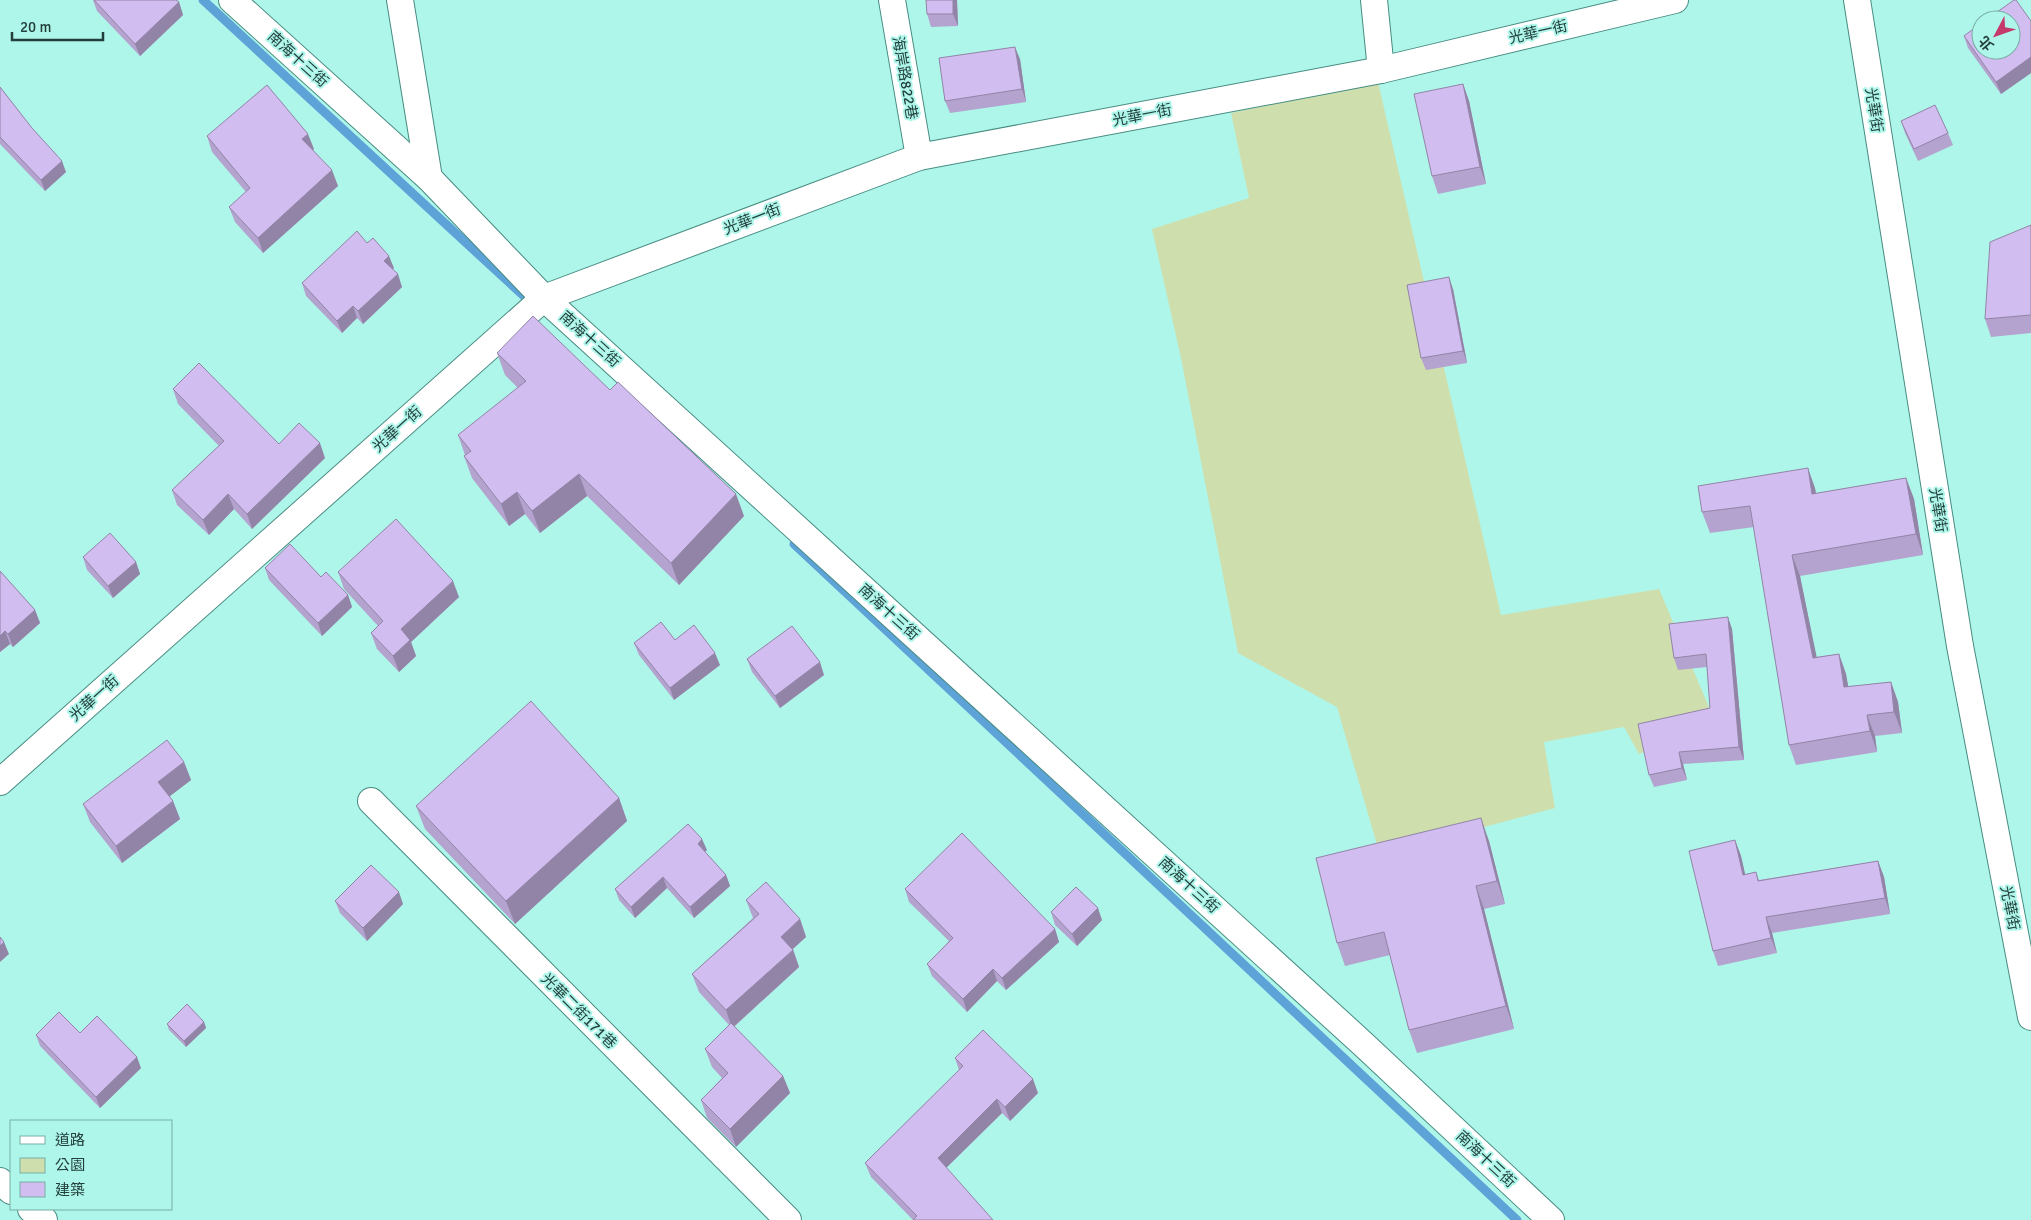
<svg xmlns="http://www.w3.org/2000/svg" width="2031" height="1220" font-family="Signika,'Noto Sans TC',sans-serif">
	<style>
		.green { fill: #cedfad }
		.lines { fill: none; stroke-linecap: round; stroke-linejoin: round }
		.stream { stroke: #5da3d8; stroke-width: 9 }
		.street-casing { stroke: #478c82; stroke-width: 28 }
		.street { stroke: #fff; stroke-width: 26 }
		.wall { fill: #b4a3ce }
		.shaded-wall { fill: #9284a7 }
		.building { fill: #d1bdef; stroke: #9284a7 }
		.labels { text-anchor: middle; stroke-width: 4; stroke-linejoin: round; paint-order: stroke }
		.street-label { font-size: 15px; fill: #223f3b; stroke: #aff6ea }
	</style>
	<rect width="100%" height="100%" fill="#aff6ea"/>
	<path class="green" d="M1378,82L1501,615L1659,589L1717,726L1639,754L1624,727L1544,742L1555,808L1380,855L1337,707L1238,653L1181,358L1152,229L1249,198L1231,113Z"/>
	<g class="lines">
		<g class="stream">
			<path d="M203,0L526,298"/>
			<path d="M794,544L1517,1220"/>
		</g>
		<defs>
			<g id="street">
				<path d="M232,0L429,178L544,298L1363,1044L1551,1220"/>
				<path d="M400,0L429,178"/>
				<path d="M892,0L919,157"/>
				<path d="M1374,0L1381,70"/>
				<path d="M1857,0L1960,646L2031,1017"/>
				<path d="M0,782L544,298L919,157L1381,70L1675,0"/>
				<path d="M371,801L788,1220"/>
				<path d="M0,1181L11,1191"/>
				<path d="M31,1209L44,1220"/>
			</g>
		</defs>
		<use href="#street" class="street-casing"/>
		<use href="#street" class="street"/>
	</g>
	<g class="wall">
		<path d="M93,0H176L179,2L183,15L140,56L97,11Z"/>
		<path d="M957,0L958,26L931,27L927,14Z"/>
		<path d="M2031,21V73L2001,94L1968,48L1964,36Z"/>
		<path d="M1020,59L1026,102L950,113L945,101Z"/>
		<path d="M1463,84L1469,101L1486,184L1438,194L1432,176Z"/>
		<path d="M0,87L66,172L45,191L0,144Z"/>
		<path d="M1901,121L1948,133L1953,145L1918,161L1905,133Z"/>
		<path d="M207,136L314,149L313,150L338,186L263,253L235,222L229,207L246,192L212,152Z"/>
		<path d="M2031,225V333L1991,337L1985,319Z"/>
		<path d="M367,243L394,268L392,269L402,287L363,324L357,318L342,333L306,296L302,283Z"/>
		<path d="M1453,289L1467,363L1426,370L1421,358Z"/>
		<path d="M497,353L610,390L744,516L679,585L587,496L540,533L525,514L509,526L472,478L464,456L465,455L458,435L518,388L505,375Z"/>
		<path d="M173,389L279,444L325,458L252,529L234,509L209,535L177,505L172,490L219,446L178,404Z"/>
		<path d="M1906,478L1914,499L1923,555L1800,576L1816,657L1839,654L1846,674L1848,687L1891,682L1898,702L1902,733L1875,736L1877,752L1796,765L1789,745L1754,527L1710,533L1702,512L1815,488L1816,494Z"/>
		<path d="M83,557L136,562L140,574L113,598L87,570Z"/>
		<path d="M265,568L321,577L348,595L352,607L322,636L269,580Z"/>
		<path d="M0,571L35,610L40,623L13,647L10,644L0,652Z"/>
		<path d="M338,572L459,597L411,642L416,656L399,672L377,649L371,633L378,626L344,589Z"/>
		<path d="M1732,629L1744,760L1683,764L1687,780L1654,787L1649,775L1710,708L1707,667L1678,670L1674,658Z"/>
		<path d="M675,640L720,665L674,700L639,655L634,643Z"/>
		<path d="M747,659L824,675L780,708L752,672Z"/>
		<path d="M184,762L191,780L169,796L173,801L180,819L122,863L90,822L83,804Z"/>
		<path d="M619,798L627,821L515,924L425,829L416,806Z"/>
		<path d="M1735,840L1741,856L1745,875L1756,872L1759,880L1878,861L1884,877L1890,914L1772,933L1777,953L1718,966L1713,951Z"/>
		<path d="M1489,841L1505,904L1484,909L1514,1029L1417,1053L1409,1030L1390,955L1345,966L1337,943Z"/>
		<path d="M707,850L705,852L726,875L730,886L694,918L667,888L635,918L619,900L615,889Z"/>
		<path d="M905,889L1055,929L1059,942L1006,990L997,981L967,1012L932,976L927,964L949,941L909,902Z"/>
		<path d="M746,900L800,919L806,937L793,949L799,967L734,1027L783,1076L790,1093L736,1147L707,1118L701,1100L722,1078L712,1067L705,1049L729,1025L699,992L692,974L753,918Z"/>
		<path d="M335,901L403,904L367,941L340,913Z"/>
		<path d="M1051,912L1102,920L1077,946L1055,925Z"/>
		<path d="M204,1022L206,1028L186,1047L169,1030L167,1024Z"/>
		<path d="M80,1033L141,1068L100,1108L40,1046L36,1035Z"/>
		<path d="M955,1058L1038,1093L1010,1121L1002,1113L946,1168L993,1220H913L871,1177L865,1163L959,1070Z"/>
	</g>
	<g class="shaded-wall">
		<path d="M953,0H957L958,26L953,14Z"/>
		<path d="M179,2L183,15L140,56L135,44Z"/>
		<path d="M1015,47L1020,59L1026,102L1022,89Z"/>
		<path d="M2031,57V73L2001,94L1996,82Z"/>
		<path d="M1463,84L1469,101L1486,184L1480,167Z"/>
		<path d="M308,134L314,149L308,154L302,139Z"/>
		<path d="M62,161L66,172L45,191L41,180Z"/>
		<path d="M332,170L338,186L263,253L258,238Z"/>
		<path d="M389,256L394,268L389,273L384,261Z"/>
		<path d="M398,274L402,287L363,324L358,311Z"/>
		<path d="M1449,277L1453,289L1467,363L1463,351Z"/>
		<path d="M353,306L357,318L342,333L337,321Z"/>
		<path d="M320,443L325,458L252,529L247,514Z"/>
		<path d="M1808,468L1815,488L1819,515L1812,494Z"/>
		<path d="M579,474L587,496L540,533L532,511Z"/>
		<path d="M1906,478L1914,499L1923,555L1916,534Z"/>
		<path d="M517,492L525,514L509,526L501,504Z"/>
		<path d="M228,494L234,509L209,535L203,520Z"/>
		<path d="M736,494L744,516L679,585L671,563Z"/>
		<path d="M1792,555L1800,576L1821,678L1813,658Z"/>
		<path d="M136,562L140,574L113,598L108,586Z"/>
		<path d="M453,581L459,597L411,642L416,656L399,672L393,656L401,629Z"/>
		<path d="M348,595L352,607L322,636L318,623Z"/>
		<path d="M35,610L40,623L13,647L8,634Z"/>
		<path d="M1728,617L1732,629L1744,760L1739,747Z"/>
		<path d="M5,631L10,644L0,652V636Z"/>
		<path d="M715,653L720,665L674,700L670,688Z"/>
		<path d="M1839,654L1846,674L1852,707L1844,687Z"/>
		<path d="M820,662L824,675L780,708L775,696Z"/>
		<path d="M1891,682L1898,702L1902,733L1894,712Z"/>
		<path d="M1867,715L1875,736L1877,752L1870,731Z"/>
		<path d="M1679,752L1683,764L1687,780L1682,768Z"/>
		<path d="M184,762L191,780L165,800L158,782Z"/>
		<path d="M619,798L627,821L515,924L506,901Z"/>
		<path d="M173,801L180,819L122,863L116,846Z"/>
		<path d="M1481,818L1489,841L1505,904L1497,881Z"/>
		<path d="M702,839L707,850L702,855L698,844Z"/>
		<path d="M1735,840L1741,856L1749,891L1743,875Z"/>
		<path d="M1878,861L1884,877L1890,914L1885,898Z"/>
		<path d="M726,875L730,886L694,918L690,907Z"/>
		<path d="M663,877L667,888L635,918L631,907Z"/>
		<path d="M1476,886L1484,909L1514,1029L1506,1006Z"/>
		<path d="M399,892L403,904L367,941L363,928Z"/>
		<path d="M1098,908L1102,920L1077,946L1072,934Z"/>
		<path d="M1766,917L1772,933L1777,953L1771,938Z"/>
		<path d="M800,919L806,937L787,954L781,937Z"/>
		<path d="M1055,929L1059,942L1006,990L1002,978Z"/>
		<path d="M4,942L9,954L0,962V946Z"/>
		<path d="M793,950L799,967L732,1028L726,1010Z"/>
		<path d="M993,969L997,981L967,1012L963,999Z"/>
		<path d="M204,1022L206,1028L186,1047L184,1041Z"/>
		<path d="M137,1057L141,1068L100,1108L96,1097Z"/>
		<path d="M783,1076L790,1093L736,1147L730,1129Z"/>
		<path d="M1033,1079L1038,1093L1010,1121L1005,1107Z"/>
		<path d="M997,1099L1002,1113L943,1171L938,1158Z"/>
	</g>
	<g class="building">
		<path d="M94,0H176L179,2L135,44Z"/>
		<path d="M926,0H953V14H927Z"/>
		<path d="M2014,0H2016L2031,21V57L1996,82L1964,36L1981,23V50H2011V20H1986Z"/>
		<path d="M1015,47L1022,89L945,101L939,58Z"/>
		<path d="M1463,84L1480,167L1432,176L1414,94Z"/>
		<path d="M267,85L308,134L302,139L332,170L258,238L229,207L250,188L207,136Z"/>
		<path d="M0,87L32,128L62,161L41,180L0,137Z"/>
		<path d="M1935,105L1948,133L1914,149L1901,121Z"/>
		<path d="M2031,225V315L1985,319L1990,242Z"/>
		<path d="M357,231L367,243L373,238L389,256L384,261L398,274L358,311L353,306L337,321L302,283Z"/>
		<path d="M1449,277L1463,351L1421,358L1407,285Z"/>
		<path d="M533,316L610,390L618,382L736,494L671,563L579,474L532,511L517,492L501,504L464,456L471,451L458,435L526,381L497,353Z"/>
		<path d="M199,363L279,444L299,423L320,443L247,514L228,494L203,520L172,490L224,441L173,389Z"/>
		<path d="M1808,468L1812,494L1906,478L1916,534L1792,555L1813,658L1839,654L1844,687L1891,682L1894,712L1867,715L1870,731L1789,745L1750,506L1702,512L1698,486Z"/>
		<path d="M396,519L453,581L401,629L410,640L393,656L371,633L383,621L338,572Z"/>
		<path d="M110,533L136,562L108,586L83,557Z"/>
		<path d="M290,544L321,577L326,572L348,595L318,623L265,568Z"/>
		<path d="M0,571L35,610L8,634L5,631L0,636Z"/>
		<path d="M1728,617L1739,747L1679,752L1682,768L1649,775L1638,724L1710,708L1706,654L1674,658L1669,624Z"/>
		<path d="M661,622L675,640L694,625L715,653L670,688L634,643Z"/>
		<path d="M792,626L820,662L775,696L747,659Z"/>
		<path d="M531,701L619,798L506,901L416,806Z"/>
		<path d="M167,740L184,762L158,782L173,801L116,846L83,804Z"/>
		<path d="M1481,818L1497,881L1476,886L1506,1006L1409,1030L1384,932L1337,943L1316,858Z"/>
		<path d="M688,824L702,839L698,844L726,875L690,907L663,877L631,907L615,889Z"/>
		<path d="M962,833L1055,929L1002,978L993,969L963,999L927,964L953,938L905,889Z"/>
		<path d="M1735,840L1743,875L1756,872L1758,881L1878,861L1885,898L1766,917L1771,938L1713,951L1689,851Z"/>
		<path d="M371,865L399,892L363,928L335,901Z"/>
		<path d="M766,882L800,919L781,937L793,950L726,1010L692,974L759,914L746,900Z"/>
		<path d="M1076,887L1098,908L1072,934L1051,912Z"/>
		<path d="M0,937L4,942L0,946Z"/>
		<path d="M187,1004L204,1022L184,1041L167,1024Z"/>
		<path d="M59,1012L80,1033L97,1016L137,1057L96,1097L36,1035Z"/>
		<path d="M731,1023L783,1076L730,1129L701,1100L728,1073L705,1049Z"/>
		<path d="M983,1030L1033,1079L1005,1107L997,1099L938,1158L993,1220H913L917,1216L865,1163L963,1066L955,1058Z"/>
	</g>
	<g class="labels">
		<g class="street-label">
			<text transform="translate(1538 32) rotate(-13)" y="5">光華一街</text>
			<text transform="translate(298 59) rotate(42)" y="5">南海十三街</text>
			<text transform="translate(905 78) rotate(80)" y="5">海岸路822巷</text>
			<text transform="translate(1874 110) rotate(81)" y="5">光華街</text>
			<text transform="translate(1142 115) rotate(-11)" y="5">光華一街</text>
			<text transform="translate(752 219) rotate(-21)" y="5">光華一街</text>
			<text transform="translate(590 339) rotate(42)" y="5">南海十三街</text>
			<text transform="translate(397 429) rotate(-42)" y="5">光華一街</text>
			<text transform="translate(1938 510) rotate(81)" y="5">光華街</text>
			<text transform="translate(889 612) rotate(42)" y="5">南海十三街</text>
			<text transform="translate(94 698) rotate(-42)" y="5">光華一街</text>
			<text transform="translate(1189 885) rotate(42)" y="5">南海十三街</text>
			<text transform="translate(2010 908) rotate(79)" y="5">光華街</text>
			<text transform="translate(579 1011) rotate(45)" y="5">光華二街171巷</text>
			<text transform="translate(1486 1159) rotate(43)" y="5">南海十三街</text>
		</g>
	</g>
	<rect x="10" y="1120" width="162" height="90" fill="#aff6ea" stroke="#77ada4"/>
	<rect x="20" y="1136" width="25" height="8" fill="#ffffff" stroke="#77ada4"/>
	<text x="55" y="1145" font-size="15" fill="#223f3b">道路</text>
	<rect x="20" y="1158" width="25" height="15" fill="#cedfad" stroke="#77ada4"/>
	<text x="55" y="1170" font-size="15" fill="#223f3b">公園</text>
	<rect x="20" y="1182" width="25" height="15" fill="#d1bdef" stroke="#77ada4"/>
	<text x="55" y="1195" font-size="15" fill="#223f3b">建築</text>
	<g transform="translate(1996 35) rotate(229)"><circle r="24" fill="#aff6ea" stroke="#77ada4"/>
	<path d="M0-4L9 19L0 12L-9 19Z" fill="#c5396b"/>
	<text y="-8" font-size="14" font-weight="bold" text-anchor="middle" fill="#223f3b">北</text>
	</g>
	<path d="M12 32v8h91v-8" fill="none" stroke="#223f3b" stroke-width="2.5"/>
	<text x="20" y="32" font-size="15" fill="#223f3b" stroke="#aff6ea" stroke-width="4" paint-order="stroke">20 m</text>
</svg>
